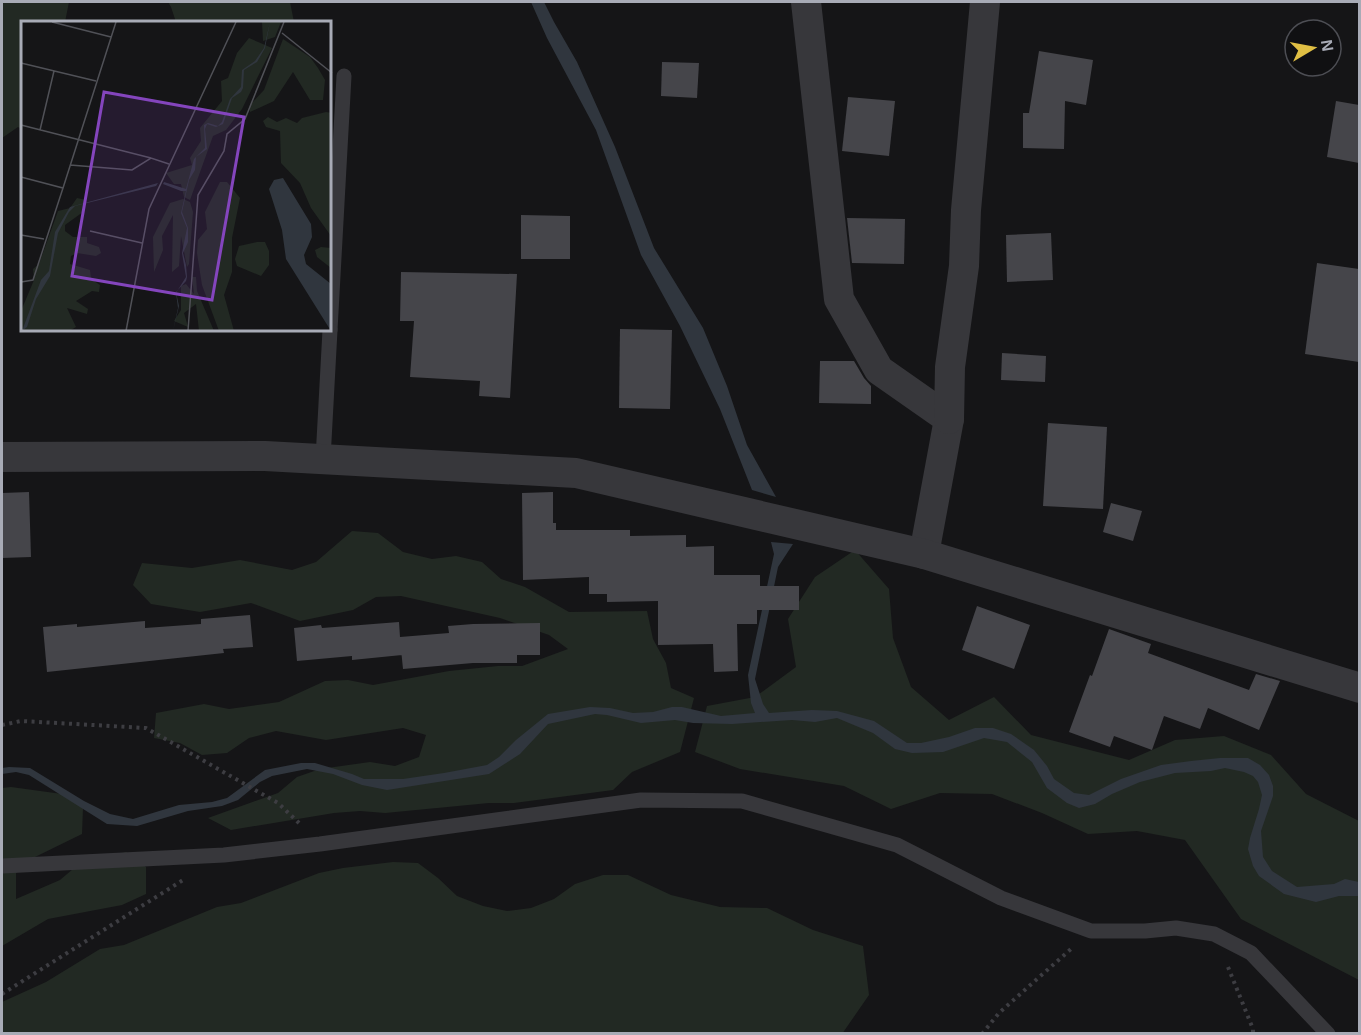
<svg xmlns="http://www.w3.org/2000/svg" width="1361" height="1035" font-family="Helvetica,sans-serif">
	<style>
		.green { fill: #222923 }
		.water { fill: #30363e }
		.building { fill: #45454a }
		.lines { fill: none; stroke-linecap: round; stroke-linejoin: round }
		.path { stroke: #3d3d42; stroke-width: 4; stroke-dasharray: 3 4.5; stroke-linecap: butt }
		.service { stroke: #37373b; stroke-width: 15 }
		.minor { stroke: #37373b; stroke-width: 30 }
		.inset-road { fill: none; stroke: #505157; stroke-width: 1.5 }
		.view { fill: #8445bd; fill-opacity: 0.15; stroke: #8445bd; stroke-width: 3 }
		.inset-edge { fill: none; stroke: #a8abb6; stroke-width: 3 }
	</style>
	<rect width="100%" height="100%" fill="#151517"/>
	<g class="green">
		<path d="M2,2H69L65,22H22V129L18,127L2,138Z"/>
		<path d="M168,2H290L294,22H176L171,7Z"/>
		<path d="M352,531L378,533L403,552L432,559L456,556L482,562L501,579L525,587L569,612L647,611L653,639L666,663L671,688L694,698L680,752L632,772L613,790L514,803H489L385,813L360,811L334,813L231,830L208,818L278,793L297,777L320,769L370,762L395,766L419,757L426,735L403,728L326,740L276,731L249,738L227,753L202,755L180,743L154,738L156,713L204,704L229,709L279,702L325,681L348,680L373,685L449,671L498,666H522L568,649L549,635L500,618L401,596L376,597L353,610L300,621L251,603L200,612L151,604L133,585L142,563L192,568L240,560L292,570L316,562Z"/>
		<path d="M855,550L889,589L893,638L911,687L949,720L994,697L1031,735L1129,760L1175,740L1224,736L1271,755L1306,794L1359,821V980L1241,919L1185,840L1137,831L1088,834L1042,813L992,794L940,793L891,809L844,786L740,769L695,752L707,706L755,697L796,667L788,619L815,577Z"/>
		<path d="M11,787L62,794L83,808L82,834L35,857L16,873V899L60,880L79,864L126,852L146,867V894L122,905L48,919L2,946V788Z"/>
		<path d="M393,862L418,863L438,878L457,896L483,906L507,911L531,908L554,899L575,884L603,875H628L671,895L720,907L767,908L813,930L863,946L869,995L842,1034L2,1033V1002L46,982L100,949L124,945L217,907L241,903L319,873L343,868Z"/>
	</g>
	<g class="water">
		<path d="M531,2H544L554,22L577,62L615,147L654,248L703,328L727,386L747,445L776,497L752,490L720,409L680,326L641,255L596,130L547,38Z"/>
		<path d="M771,542L793,544L778,567L755,679L763,704L769,713L812,710L837,711L874,721L907,743H921L949,737L975,728H993L1011,734L1034,750L1047,766L1054,779L1074,793L1089,795L1121,779L1161,765L1191,761L1220,758H1248L1260,765L1269,775L1273,786V796L1261,831L1263,857L1272,871L1297,887L1334,884L1345,879L1359,882V896H1339L1316,902L1284,894L1259,876L1253,866L1248,849L1250,838L1259,809L1262,795L1258,782L1253,776L1244,772L1225,768L1211,771L1175,773L1140,782L1112,794L1095,804L1079,808L1067,803L1047,788L1032,762L1007,742L984,738L943,752L912,753L895,749L873,733L837,718L815,722L792,720L732,724L693,723L675,720L641,723L607,715L595,714L548,724L520,754L489,774L387,790L362,785L333,774L307,769L272,776L260,782L238,800L222,806L188,811L137,826L107,824L29,775L16,772L2,774V768L9,767L30,768L84,801L110,814L133,819L179,805L212,802L227,798L265,770L301,763H315L352,774L364,779H403L444,773L487,765L499,757L516,740L548,714L590,707L610,708L633,713L653,712L672,707H682L721,716L755,713L751,703L748,675L774,554Z"/>
	</g>
	<g class="building">
		<path d="M1039,51L1093,60L1086,105L1065,101L1064,149L1023,148V113H1029Z"/>
		<path d="M662,62L699,63L697,98L661,96Z"/>
		<path d="M848,97L895,101L889,156L842,151Z"/>
		<path d="M1336,101L1359,105V163L1327,157Z"/>
		<path d="M521,215L570,216V259H521Z"/>
		<path d="M847,218L905,219L904,264L852,263Z"/>
		<path d="M1051,233L1053,280L1007,282L1006,235Z"/>
		<path d="M1317,263L1359,269V362L1305,354Z"/>
		<path d="M401,272L517,274L510,398L479,396L480,381L410,377L414,321H400Z"/>
		<path d="M620,329L672,330L670,409L619,408Z"/>
		<path d="M1002,353L1046,356L1045,382L1001,380Z"/>
		<path d="M820,361H854L864,378L871,386V404L819,403Z"/>
		<path d="M1048,423L1107,427L1103,509L1043,506Z"/>
		<path d="M29,492L31,557L2,558V493Z"/>
		<path d="M553,492V523H556V530H630V536L686,535V547L714,546V575H760V586H799V610H757V624H737L738,671L714,672L713,644L658,645V601L607,602V594H589V577L523,580L522,493Z"/>
		<path d="M1111,503L1142,511L1133,541L1103,532Z"/>
		<path d="M977,606L1030,625L1014,669L962,650Z"/>
		<path d="M250,615L253,647L223,649L224,653L47,672L43,627L77,624V627L145,621V628L201,624V619Z"/>
		<path d="M399,622L400,637L449,633L448,626L473,624L540,623V655H517V663H473L403,669L401,649L402,655L352,660V656L297,661L294,628L321,625L322,628Z"/>
		<path d="M1109,629L1151,644L1148,653L1249,690L1256,674L1280,681L1259,730L1208,708L1200,729L1164,716L1152,750L1114,736L1110,747L1069,732L1090,675L1092,676Z"/>
	</g>
	<g class="lines">
		<g class="path">
			<path d="M2,725L21,721L146,728L278,803L299,823"/>
			<path d="M1228,967L1253,1029V1034"/>
			<path d="M2,994L183,880"/>
			<path d="M982,1034L999,1013L1072,948"/>
		</g>
		<g class="service">
			<path d="M330,330L344,76"/>
			<path d="M323,459L330,330"/>
			<path d="M2,866L224,855L320,844L641,800L742,801L897,845L1001,898L1091,931H1145L1176,928L1214,934L1251,953L1328,1034"/>
		</g>
		<g class="minor">
			<path d="M806,2L839,299L879,370L949,419L924,554"/>
			<path d="M949,419L950,367L964,266L966,210L985,2"/>
			<path d="M2,457L265,456L576,473L924,554L1360,688"/>
		</g>
	</g>
	<g transform="translate(21 21)">
		<rect width="310" height="310" fill="#151517"/>
		<path d="M241,1H260L254,16L242,20ZM228,17L251,27L221,88L205,109L192,115L169,179L163,176L160,163H153L145,152L171,144L169,137L180,120L179,107L201,80L200,60L207,57L216,32ZM262,18L289,36L297,47L304,59L302,79H289L272,51L253,80L229,91V84L243,69ZM305,91L311,92L310,215L290,187L279,162L260,142L259,110L245,106L242,100L247,96L256,101L265,97L276,102L281,97ZM199,161H206L219,177L211,217V251L203,274L213,310H198L181,264L176,232L177,219L186,208L184,191ZM56,177L65,179L62,191L44,204V210L52,216H66V222L78,226L80,232L75,235L56,232L50,235L49,243L69,249L70,258L79,264L78,271L71,270L55,280L67,288L66,293L46,287L55,306L48,310H0V290L13,259L12,248L18,243L37,190L49,187ZM162,178L169,181L172,191L168,243L166,246L160,215L158,245L151,251L152,194L141,215L142,229L133,251L132,216L149,182ZM236,221H244L248,230V244L240,255L216,245L214,238L218,225ZM300,226L310,227V247L296,236L294,229ZM171,256H175L176,270L193,310H178L175,283L163,292L167,306L153,300L160,289V265L165,263L173,273Z" fill="#222923"/>
		<path d="M249,1L244,27L236,41L223,49L222,67L220,71L211,77L202,103L195,106L186,103L184,108L186,128L175,136L174,149L168,159L161,191L167,207V221L162,232L165,244L166,256L165,260L155,271L158,285L152,310L157,287L155,272L165,256L161,232L166,207L160,192L165,170H160L142,163L143,161L165,168L173,138L184,127L183,104L187,102L197,105L201,101L209,78L220,66L221,49L234,40L243,27ZM262,157L290,203L291,216L283,234L285,243L310,263V310L265,238L261,209L248,168L253,159ZM137,162L135,165L54,185L48,191L37,212L29,255L15,278L6,306L1,310L20,259L28,250L34,211L49,186Z" fill="#30363e"/>
		<path class="inset-road" d="M31,1L90,16M261,12L311,52M0,42L75,60M0,104L130,137M19,109L33,50M49,144L111,149L130,137L148,143M0,156L42,167L95,1M69,210L121,222M0,214L23,218M0,261L12,259L42,167M105,310L128,188L215,1M167,310L177,174L203,130L206,113L224,98L263,1"/>
		<path class="view" d="M83,71L223,96L191,279L51,255Z"/>
		<rect width="310" height="310" class="inset-edge"/>
	</g>
	<rect width="1361" height="1035" fill="none" stroke="#a8abb6" stroke-width="6"/>
	<g transform="translate(1313 48) rotate(80)"><circle r="28" fill="#101012" stroke="#4d4e54" stroke-width="1.5"/>
	<path d="M0-4.5L10 22L0 15L-10 22Z" fill="#e0bf44"/>
	<text y="-9" font-size="16" font-weight="bold" text-anchor="middle" fill="#a8abb6">N</text>
	</g>
</svg>
